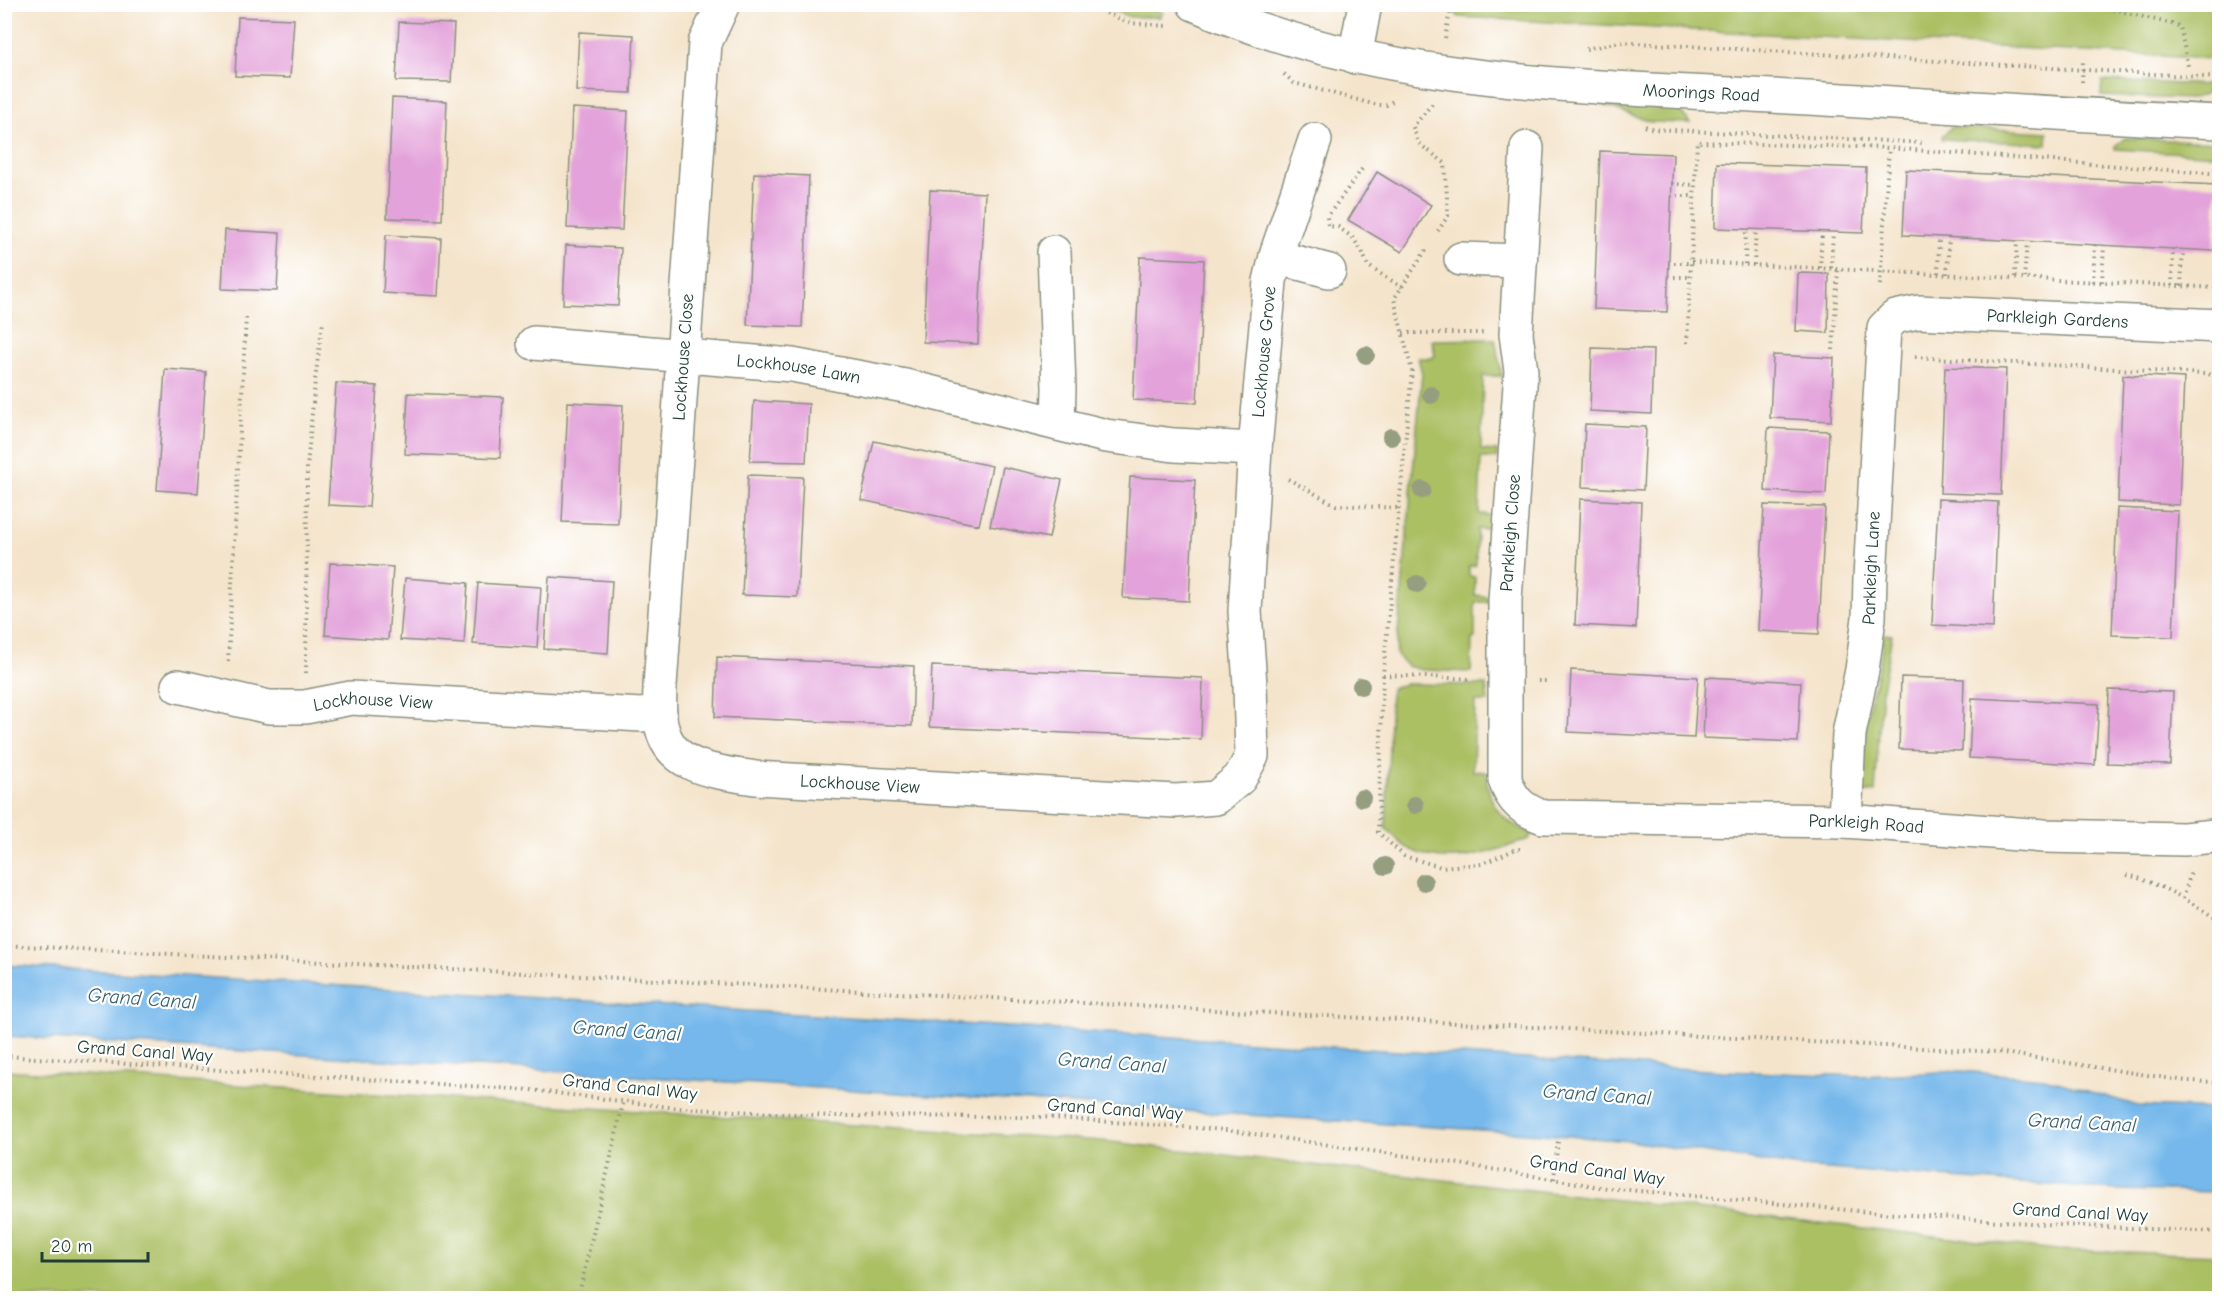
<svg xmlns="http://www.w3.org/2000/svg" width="2224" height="1303" font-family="'Comic Neue',sans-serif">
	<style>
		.green { fill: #abbf63; stroke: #657e4c; stroke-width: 1.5 }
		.water { fill: #76b8eb; stroke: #4a7a90; stroke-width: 1.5 }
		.building { fill: #e3a2da }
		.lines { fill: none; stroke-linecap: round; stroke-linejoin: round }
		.minor-casing { stroke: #8a9080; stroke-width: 36 }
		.path { stroke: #8a9080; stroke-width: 4; stroke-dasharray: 1.5 4.5; stroke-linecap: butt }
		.minor { stroke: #fff; stroke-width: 33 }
		.tree { fill: #969e80 }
		.labels { text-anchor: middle; stroke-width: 4.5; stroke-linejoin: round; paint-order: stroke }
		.street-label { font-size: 18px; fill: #1f3d34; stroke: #fff }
		.water-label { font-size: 20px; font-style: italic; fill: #39626b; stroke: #fff }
	</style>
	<rect width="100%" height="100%" fill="#fff"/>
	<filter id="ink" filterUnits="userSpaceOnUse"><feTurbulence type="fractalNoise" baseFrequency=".0167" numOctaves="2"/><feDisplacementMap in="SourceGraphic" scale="12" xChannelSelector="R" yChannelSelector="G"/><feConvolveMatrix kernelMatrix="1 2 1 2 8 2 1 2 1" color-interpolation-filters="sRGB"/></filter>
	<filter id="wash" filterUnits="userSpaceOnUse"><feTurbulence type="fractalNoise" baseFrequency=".008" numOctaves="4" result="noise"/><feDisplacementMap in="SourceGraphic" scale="24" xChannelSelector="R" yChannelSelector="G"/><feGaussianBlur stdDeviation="1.35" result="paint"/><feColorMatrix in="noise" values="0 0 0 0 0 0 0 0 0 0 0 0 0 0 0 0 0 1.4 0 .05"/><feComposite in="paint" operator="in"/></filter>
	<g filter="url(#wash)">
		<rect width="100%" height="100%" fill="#f4e4cb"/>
		<g class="green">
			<path d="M1099,5H1142L1163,13L1160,17H1130Z"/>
			<path d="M1446,5H2216L2213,59L1459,17Z"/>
			<path d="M2102,81L2211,85L2205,94L2192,99L2101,96Z"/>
			<path d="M1601,104L1678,108L1690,123L1651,122Z"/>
			<path d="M1952,127L2048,132L2047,144L1942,139V136Z"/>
			<path d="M2125,138L2219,142V155L2115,149V146Z"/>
			<path d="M1495,339L1502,376H1483L1481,450L1497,451V458H1481L1479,514L1493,515V528L1477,529L1476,565L1469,566V576L1475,577V595L1488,597V602H1475V638L1472,639L1471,672L1423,670L1407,666L1396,654L1422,373L1418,358H1432L1435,355L1432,340Z"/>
			<path d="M1884,634L1892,635L1882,690L1875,792H1861L1866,720L1881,656Z"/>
			<path d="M1405,684L1486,685L1488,702H1475L1473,771L1486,772C1488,805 1501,822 1532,833L1529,839C1491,853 1450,868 1411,850C1402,846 1393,835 1386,828L1391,689Z"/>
			<path d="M5,1070L1102,1141L2057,1250L2219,1255V1298H5Z"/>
		</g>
		<path class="water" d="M4,965L1723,1071L1861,1076L1961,1071L2044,1078L2138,1106L2219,1109V1192L2118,1190L1801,1167L1630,1141L1543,1134L5,1036Z"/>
		<g id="blocks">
			<g class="building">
				<path d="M238,17L294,19L290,78L235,76Z"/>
				<path d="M399,22L454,24L451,82L396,81Z"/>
				<path d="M579,32L634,35L631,93L576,91Z"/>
				<path d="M392,98L447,101L442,220L387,218Z"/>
				<path d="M572,108L628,111L622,230L567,228Z"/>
				<path d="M1600,151L1673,154L1667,312L1594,309Z"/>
				<path d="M1717,163L1866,168L1863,233L1715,228Z"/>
				<path d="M1906,170L2217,185L2214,251L1903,235Z"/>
				<path d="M1377,172L1431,205L1402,252L1348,220Z"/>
				<path d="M754,173L809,176L802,327L747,325Z"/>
				<path d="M930,190L985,193L978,344L923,342Z"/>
				<path d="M225,230L280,233L277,291L222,289Z"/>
				<path d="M386,235L441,238L438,296L383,293Z"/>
				<path d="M566,245L621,248L618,306L563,304Z"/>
				<path d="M1140,257L1204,260L1197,403L1133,400Z"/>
				<path d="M1798,273L1829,274L1828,333L1796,331Z"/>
				<path d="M1592,348L1653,350L1651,414L1590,411Z"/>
				<path d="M1773,355L1834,358L1831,421L1770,418Z"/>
				<path d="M1945,367L2006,369L2001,495L1940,493Z"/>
				<path d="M165,369L206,372L198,493L157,490Z"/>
				<path d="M2123,375L2184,378L2179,505L2118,502Z"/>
				<path d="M336,383L377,386L369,507L328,505Z"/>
				<path d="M408,393L503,397L500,458L405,454Z"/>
				<path d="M754,401L809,404L806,462L750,461Z"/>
				<path d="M568,402L623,405L618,524L562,522Z"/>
				<path d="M1585,424L1646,427L1643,490L1582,487Z"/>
				<path d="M1768,428L1829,431L1826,494L1765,491Z"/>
				<path d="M874,441L992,466L979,525L861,500Z"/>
				<path d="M1003,467L1062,480L1049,538L990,526Z"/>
				<path d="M748,475L803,477L797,597L742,595Z"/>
				<path d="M1130,477L1195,480L1189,601L1123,598Z"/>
				<path d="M1580,499L1641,502L1636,628L1575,625Z"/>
				<path d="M1938,499L1998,502L1993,628L1932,625Z"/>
				<path d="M1764,505L1825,507L1819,634L1758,631Z"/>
				<path d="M2117,508L2178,511L2173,637L2112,635Z"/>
				<path d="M330,563L393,567L388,640L325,635Z"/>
				<path d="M549,577L612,581L608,653L544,649Z"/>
				<path d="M405,578L468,583L464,644L400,640Z"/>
				<path d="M478,583L541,587L537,648L473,644Z"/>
				<path d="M717,657L914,666L912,726L715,717Z"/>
				<path d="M932,666L1203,678L1201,739L929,727Z"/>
				<path d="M1571,670L1698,677L1694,738L1568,732Z"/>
				<path d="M1706,677L1801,682L1798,742L1703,738Z"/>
				<path d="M1901,677L1964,679L1962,751L1899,749Z"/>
				<path d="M2109,690L2173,692L2170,765L2107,763Z"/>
				<path d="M1972,698L2099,704L2095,765L1969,758Z"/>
			</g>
		</g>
	</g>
	<g filter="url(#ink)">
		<use href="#blocks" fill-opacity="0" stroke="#8a9080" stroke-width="1.5"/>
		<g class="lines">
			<defs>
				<g id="minor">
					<path id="s1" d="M723,4L705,43L660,686C660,700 658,715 662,728C672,770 719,772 755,778L1176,801L1216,798L1240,778L1252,756L1250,685L1245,611L1255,449L1270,281L1277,252L1315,140"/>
					<path id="s2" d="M1194,4C1376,84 1577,86 1772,96C1921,104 2070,115 2220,122"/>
					<path d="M1355,57L1365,4"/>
					<path id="s3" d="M1527,148L1516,334L1521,371L1505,600V780C1512,801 1523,810 1543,817L1845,821L2044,836L2184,839L2215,836L2220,833"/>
					<path d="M1054,252L1059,388L1058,424"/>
					<path d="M1276,257L1329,271"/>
					<path d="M1461,259L1519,261"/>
					<path id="s4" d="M534,343L792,365L905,386L1106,436L1174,445L1255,449"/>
					<path id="s5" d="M178,686L269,707H305L351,698L641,715L660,713"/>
					<path id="s6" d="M1845,821L1849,734L1862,670L1869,618L1870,578L1884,328L1895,317L1918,312L2220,326"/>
				</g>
			</defs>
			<use href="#minor" class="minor-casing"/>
			<g class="path">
				<path d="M1084,4L1130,23L1167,26"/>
				<path d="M2092,4L2107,8L2108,4"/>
				<path d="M2107,8L2180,26L2188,66"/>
				<path d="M1445,38L1451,4"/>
				<path d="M1586,49L1620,42L2220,78"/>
				<path d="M1284,74L1294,83L1377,105H1386L1395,100"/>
				<path d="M2082,82L2083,61"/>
				<path d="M1432,104L1413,127L1418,143L1445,163L1448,216L1438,231"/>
				<path d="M1645,126L1653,129L1925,143"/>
				<path d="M1362,169L1327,217L1328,226L1338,227L1352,237L1362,251L1368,266L1402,287"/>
				<path d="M1672,184L1695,185"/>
				<path d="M1671,196H1694"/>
				<path d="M1426,250L1394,299L1412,371L1383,675L1378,832L1404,856L1441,867L1482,864L1516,849H1524"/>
				<path d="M1692,262L2220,288"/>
				<path d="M1668,263H1692"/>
				<path d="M1745,264L1746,229"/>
				<path d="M1754,265L1756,229"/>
				<path d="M1820,268L1822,232"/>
				<path d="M1831,268L1833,232"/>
				<path d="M1938,273L1939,237"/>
				<path d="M1947,274L1949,238"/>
				<path d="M1668,277H1691"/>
				<path d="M2015,277L2017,241"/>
				<path d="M2024,278L2027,242"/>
				<path d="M2093,282L2095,245"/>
				<path d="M2102,282L2104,245"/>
				<path d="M1880,285L1889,148"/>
				<path d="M2172,286L2173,249"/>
				<path d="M2181,286L2183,249"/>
				<path d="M1403,333H1483"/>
				<path d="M1687,343L1697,142L1889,148L2220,174"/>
				<path d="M1833,350L1838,268"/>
				<path d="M1915,357L2220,375"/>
				<path d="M1288,479L1336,505L1398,508"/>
				<path d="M228,661L246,316"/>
				<path d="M306,673L307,468L315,380L323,321"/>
				<path d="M1383,675L1472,679"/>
				<path d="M1538,681H1550"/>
				<path d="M2127,875C2161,883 2190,902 2220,921"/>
				<path d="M2183,898L2191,872"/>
				<path d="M4,945L1997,1052L2186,1081L2220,1082"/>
				<path d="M4,1056L531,1090L677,1108L832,1116L1041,1117L1226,1130L1448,1162L1607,1188L1880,1213L2060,1225L2220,1232"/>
				<path d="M1554,1179L1558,1140"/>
				<path d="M578,1298L624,1100"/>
			</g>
			<use href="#minor" class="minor"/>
		</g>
		<g class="tree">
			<circle cx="1366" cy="355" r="9"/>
			<circle cx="1431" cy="395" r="9"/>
			<circle cx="1391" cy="437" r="9"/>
			<circle cx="1422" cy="490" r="9"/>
			<circle cx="1417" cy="584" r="9"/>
			<circle cx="1361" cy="686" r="9"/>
			<circle cx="1362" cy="798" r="9"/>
			<circle cx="1415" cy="805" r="9"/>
			<circle cx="1385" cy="866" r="9"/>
			<circle cx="1424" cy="882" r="9"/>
		</g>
	</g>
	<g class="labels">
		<g class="street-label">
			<text dy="6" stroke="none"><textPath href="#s2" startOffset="518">Moorings Road</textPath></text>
			<text dy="6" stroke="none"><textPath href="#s6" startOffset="674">Parkleigh Gardens</textPath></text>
			<text dy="6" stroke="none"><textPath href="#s1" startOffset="1766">Lockhouse Grove</textPath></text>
			<text transform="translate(683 357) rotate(-86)" y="6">Lockhouse Close</text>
			<text dy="6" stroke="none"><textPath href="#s4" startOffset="266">Lockhouse Lawn</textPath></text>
			<text transform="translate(1510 533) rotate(-86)" y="6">Parkleigh Close</text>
			<text dy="6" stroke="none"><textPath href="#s6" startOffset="255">Parkleigh Lane</textPath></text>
			<text dy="6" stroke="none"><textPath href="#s5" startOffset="198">Lockhouse View</textPath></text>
			<text dy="6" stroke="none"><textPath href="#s1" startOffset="948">Lockhouse View</textPath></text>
			<text dy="6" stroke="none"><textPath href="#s3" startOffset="1012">Parkleigh Road</textPath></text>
			<text transform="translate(145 1051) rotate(4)" y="6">Grand Canal Way</text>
			<text transform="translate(630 1087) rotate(6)" y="6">Grand Canal Way</text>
			<text transform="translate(1115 1109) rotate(4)" y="6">Grand Canal Way</text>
			<text transform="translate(1597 1170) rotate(8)" y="6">Grand Canal Way</text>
			<text transform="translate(2080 1212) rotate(3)" y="6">Grand Canal Way</text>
		</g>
		<g class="water-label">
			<text transform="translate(142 998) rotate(4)" y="7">Grand Canal</text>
			<text transform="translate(627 1030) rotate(4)" y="7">Grand Canal</text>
			<text transform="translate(1112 1062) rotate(4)" y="7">Grand Canal</text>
			<text transform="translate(1597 1094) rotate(4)" y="7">Grand Canal</text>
			<text transform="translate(2082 1122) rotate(3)" y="7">Grand Canal</text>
		</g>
	</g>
	<rect width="2224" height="1303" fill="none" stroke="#fff" stroke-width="24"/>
	<path d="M42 1252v9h106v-9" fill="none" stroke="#1f3d34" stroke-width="3"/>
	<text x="51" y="1252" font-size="18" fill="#1f3d34" stroke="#ffffff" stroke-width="4.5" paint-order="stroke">20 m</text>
</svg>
